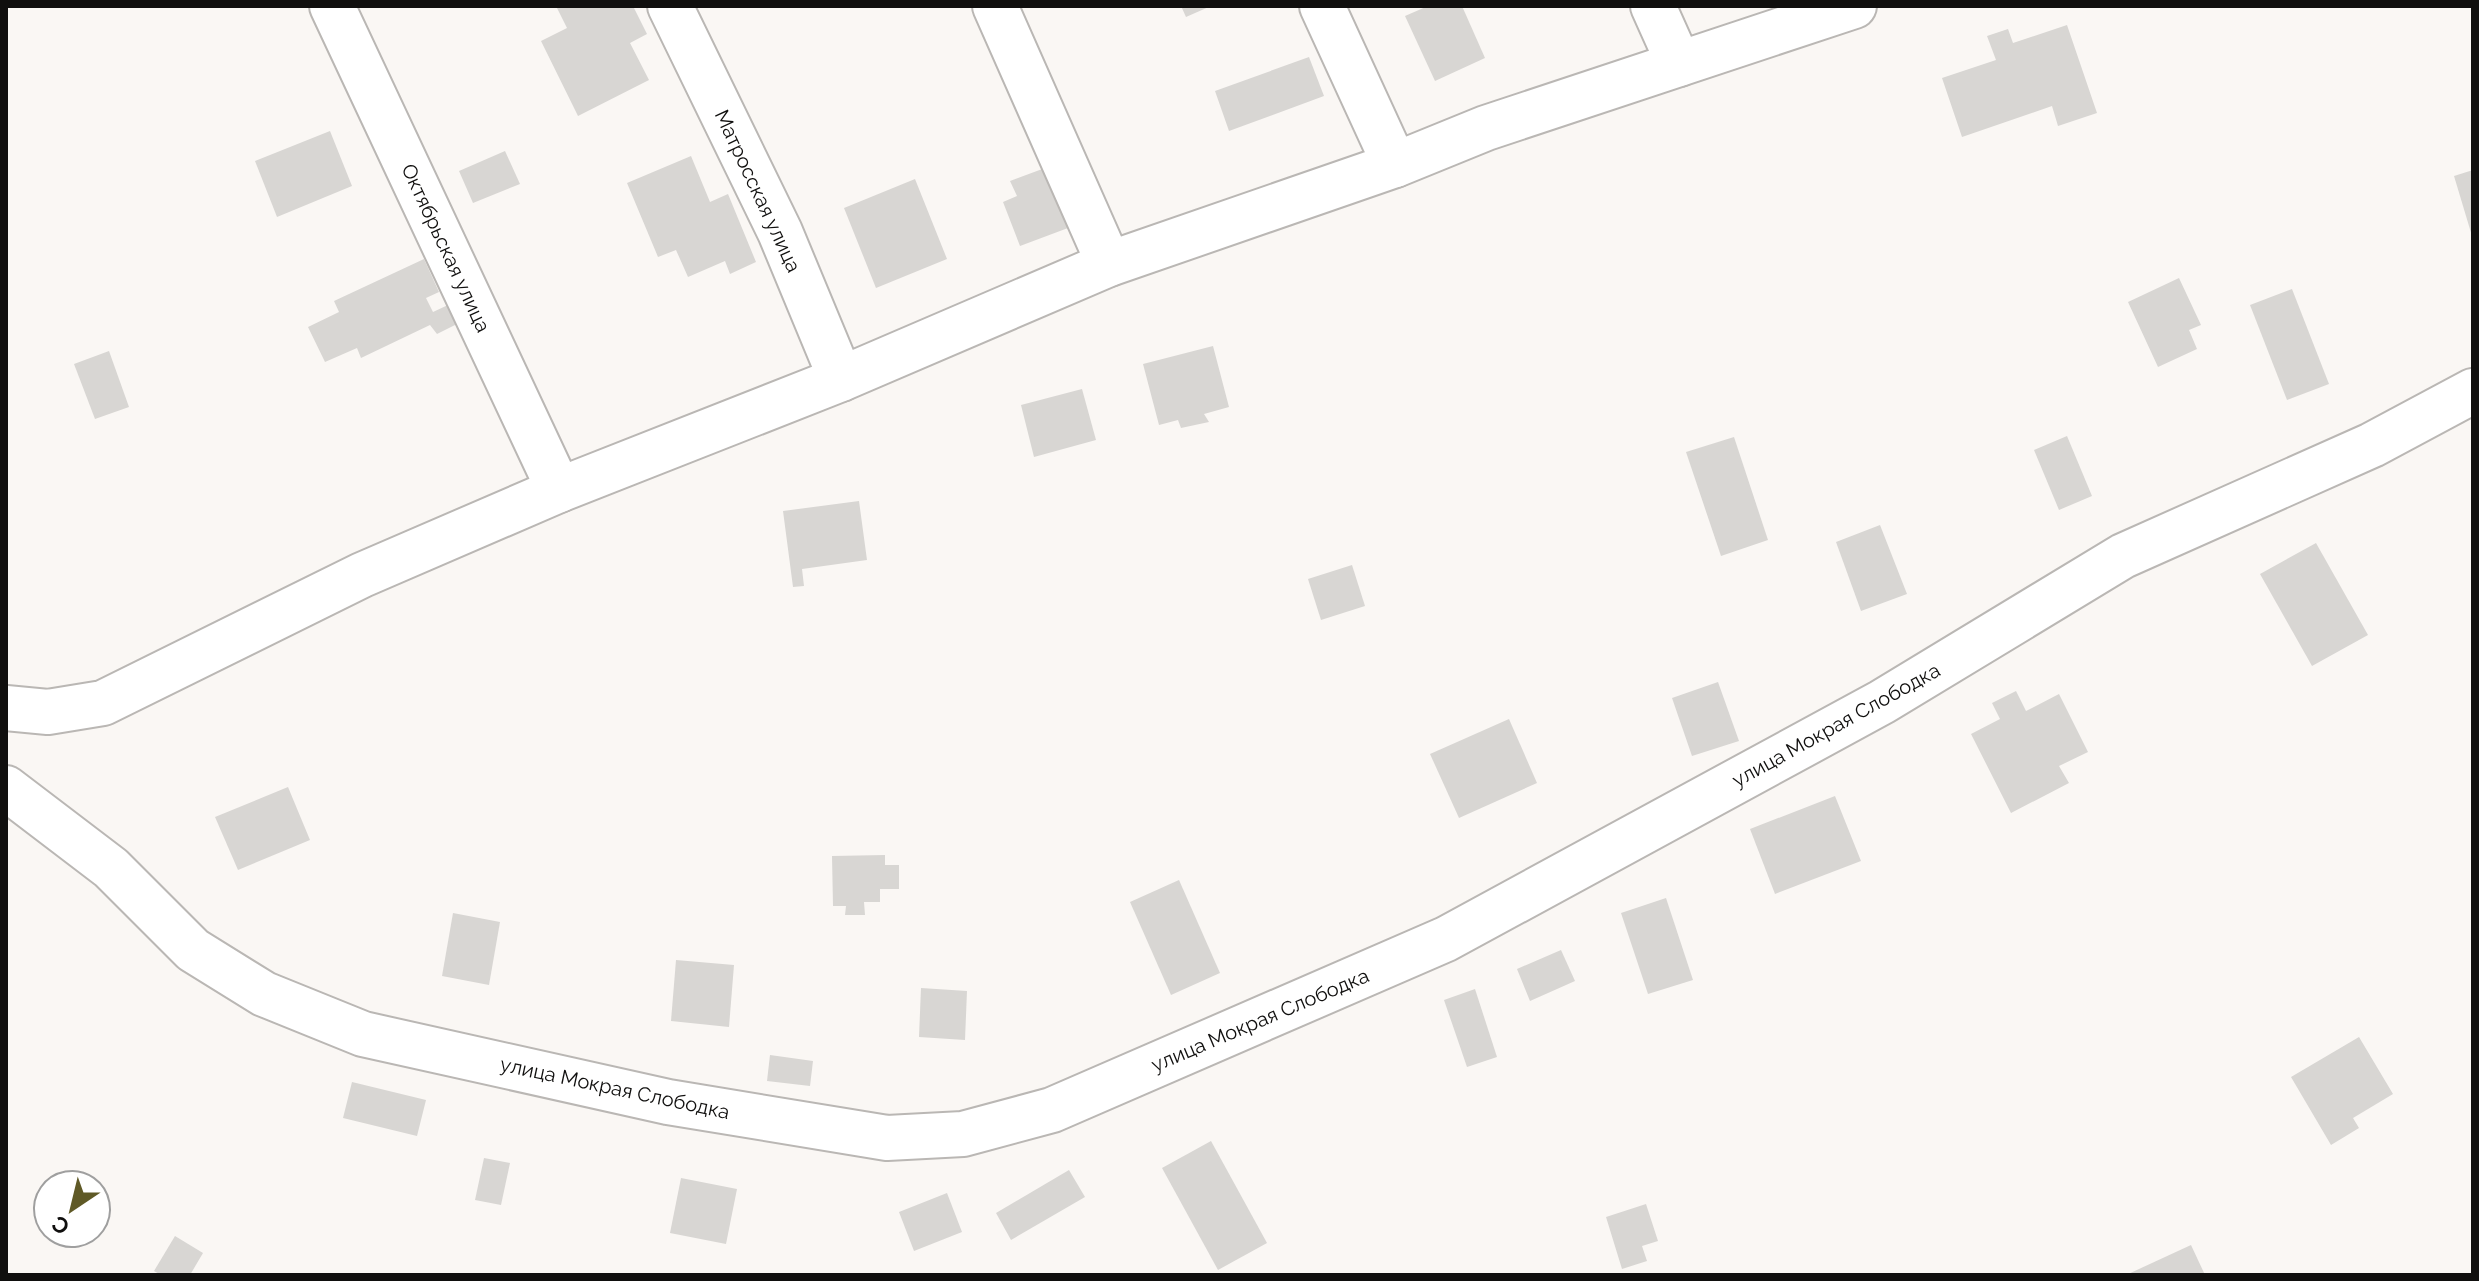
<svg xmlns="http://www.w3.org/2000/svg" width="2479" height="1281" font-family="Raleway,sans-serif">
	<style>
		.building { fill: #d8d6d3 }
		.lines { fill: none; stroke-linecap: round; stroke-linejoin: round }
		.minor-casing { stroke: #bab7b4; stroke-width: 48 }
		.minor { stroke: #fff; stroke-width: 44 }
		.labels { text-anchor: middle; stroke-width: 7; stroke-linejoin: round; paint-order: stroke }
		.street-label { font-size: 20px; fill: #100f0e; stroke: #fff }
	</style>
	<rect width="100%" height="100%" fill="#faf7f4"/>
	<g class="building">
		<path d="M556,6H633L647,34L630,43L649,80L578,116L541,41L567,28Z"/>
		<path d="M1181,6H1211L1186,17Z"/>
		<path d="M1428,6H1462L1485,58L1435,81L1405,16Z"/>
		<path d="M2067,25L2097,113L2058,126L2052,106L1962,137L1942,78L1996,60L1987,36L2008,29L2013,43Z"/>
		<path d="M1309,57L1324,96L1229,131L1215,91Z"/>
		<path d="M330,131L352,186L277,217L255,161Z"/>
		<path d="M505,151L520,184L473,203L459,171Z"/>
		<path d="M691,156L710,202L728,194L756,262L730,274L725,261L688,277L676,250L658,257L627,183Z"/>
		<path d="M1053,165L1076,225L1020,246L1003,202L1017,196L1010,181Z"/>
		<path d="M2473,170V236H2472L2454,176Z"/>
		<path d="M915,179L947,259L876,288L844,208Z"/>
		<path d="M424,259L439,292L426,298L433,312L448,305L457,324L437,334L430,325L361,358L357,348L325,362L308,327L339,312L334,301Z"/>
		<path d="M2179,278L2201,325L2189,330L2197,349L2158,367L2128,302Z"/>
		<path d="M2292,289L2329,384L2287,400L2250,305Z"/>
		<path d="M1213,346L1229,407L1204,414L1209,422L1181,428L1178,420L1159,425L1143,364Z"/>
		<path d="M109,351L129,407L95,419L74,364Z"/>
		<path d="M1082,389L1096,440L1034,457L1021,405Z"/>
		<path d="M2067,436L2092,496L2059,510L2034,450Z"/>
		<path d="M1734,437L1768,540L1721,556L1686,452Z"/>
		<path d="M859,501L867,560L802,569L804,586L793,587L783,511Z"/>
		<path d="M1880,525L1907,594L1861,611L1836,542Z"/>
		<path d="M2316,543L2368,635L2312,666L2260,574Z"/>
		<path d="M1352,565L1365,606L1321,620L1308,579Z"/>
		<path d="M1718,682L1739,741L1692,756L1672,698Z"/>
		<path d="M2016,691L2026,711L2059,694L2088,752L2059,766L2069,783L2011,813L1971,734L2000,719L1992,703Z"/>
		<path d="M1509,719L1537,783L1459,818L1430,754Z"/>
		<path d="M288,787L310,840L238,870L215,817Z"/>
		<path d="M1835,796L1861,861L1775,894L1750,829Z"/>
		<path d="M885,855V865H899V889H880V902H864L865,915H845L846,906H833L832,856Z"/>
		<path d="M1179,880L1220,973L1171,995L1130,902Z"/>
		<path d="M1666,898L1693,980L1648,994L1621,913Z"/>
		<path d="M453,913L500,922L489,985L442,976Z"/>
		<path d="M1561,950L1575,981L1530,1001L1517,969Z"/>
		<path d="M676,960L734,965L729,1027L671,1021Z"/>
		<path d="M921,988L967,991L965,1040L919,1037Z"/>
		<path d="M1475,989L1497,1057L1467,1067L1444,1000Z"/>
		<path d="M2359,1037L2393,1094L2353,1118L2359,1128L2331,1145L2291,1077Z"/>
		<path d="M770,1055L813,1061L810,1086L767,1081Z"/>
		<path d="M352,1082L426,1100L417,1136L343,1118Z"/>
		<path d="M1211,1141L1267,1243L1218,1270L1162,1168Z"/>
		<path d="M484,1158L510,1163L501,1205L475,1200Z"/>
		<path d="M1069,1170L1085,1197L1011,1240L996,1213Z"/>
		<path d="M681,1178L737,1189L726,1244L670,1233Z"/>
		<path d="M947,1193L962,1232L914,1251L899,1212Z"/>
		<path d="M1646,1204L1658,1241L1642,1246L1647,1261L1622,1269L1606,1217Z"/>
		<path d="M175,1236L203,1253L190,1275H161L154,1271Z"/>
		<path d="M2191,1245L2205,1275H2126Z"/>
	</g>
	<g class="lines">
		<defs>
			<g id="minor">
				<path d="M332,6L559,490"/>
				<path d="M670,6L780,232L841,379"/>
				<path d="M995,6L1109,264"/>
				<path d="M1322,6L1395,165"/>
				<path d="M1653,6L1679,64"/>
				<path d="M6,708L48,712L103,703L362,575L559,490L841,379L1109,264L1395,165L1486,128L1854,6"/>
				<path d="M6,788L111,868L193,950L264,994L363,1034L668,1102L887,1138L963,1134L1052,1110L1446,939L1882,702L2123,556L2372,445L2473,391"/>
			</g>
		</defs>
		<use href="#minor" class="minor-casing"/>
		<use href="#minor" class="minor"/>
	</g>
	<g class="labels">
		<g class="street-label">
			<text transform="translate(758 191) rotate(65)" y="7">Матросская улица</text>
			<text transform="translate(446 248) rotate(65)" y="7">Октябрьская улица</text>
			<text transform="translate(1836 725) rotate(-29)" y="7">улица Мокрая Слободка</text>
			<text transform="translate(1260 1020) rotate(-23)" y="7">улица Мокрая Слободка</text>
			<text transform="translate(615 1088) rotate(12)" y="7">улица Мокрая Слободка</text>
		</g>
	</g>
	<rect width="2479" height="1281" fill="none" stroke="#100f0e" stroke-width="16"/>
	<g transform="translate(72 1209) rotate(215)"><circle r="38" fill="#ffffff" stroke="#9f9f9f" stroke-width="2"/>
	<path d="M0-6L14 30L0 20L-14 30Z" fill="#5f5926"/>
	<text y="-12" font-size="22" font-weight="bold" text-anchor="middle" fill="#100f0e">С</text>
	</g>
</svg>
